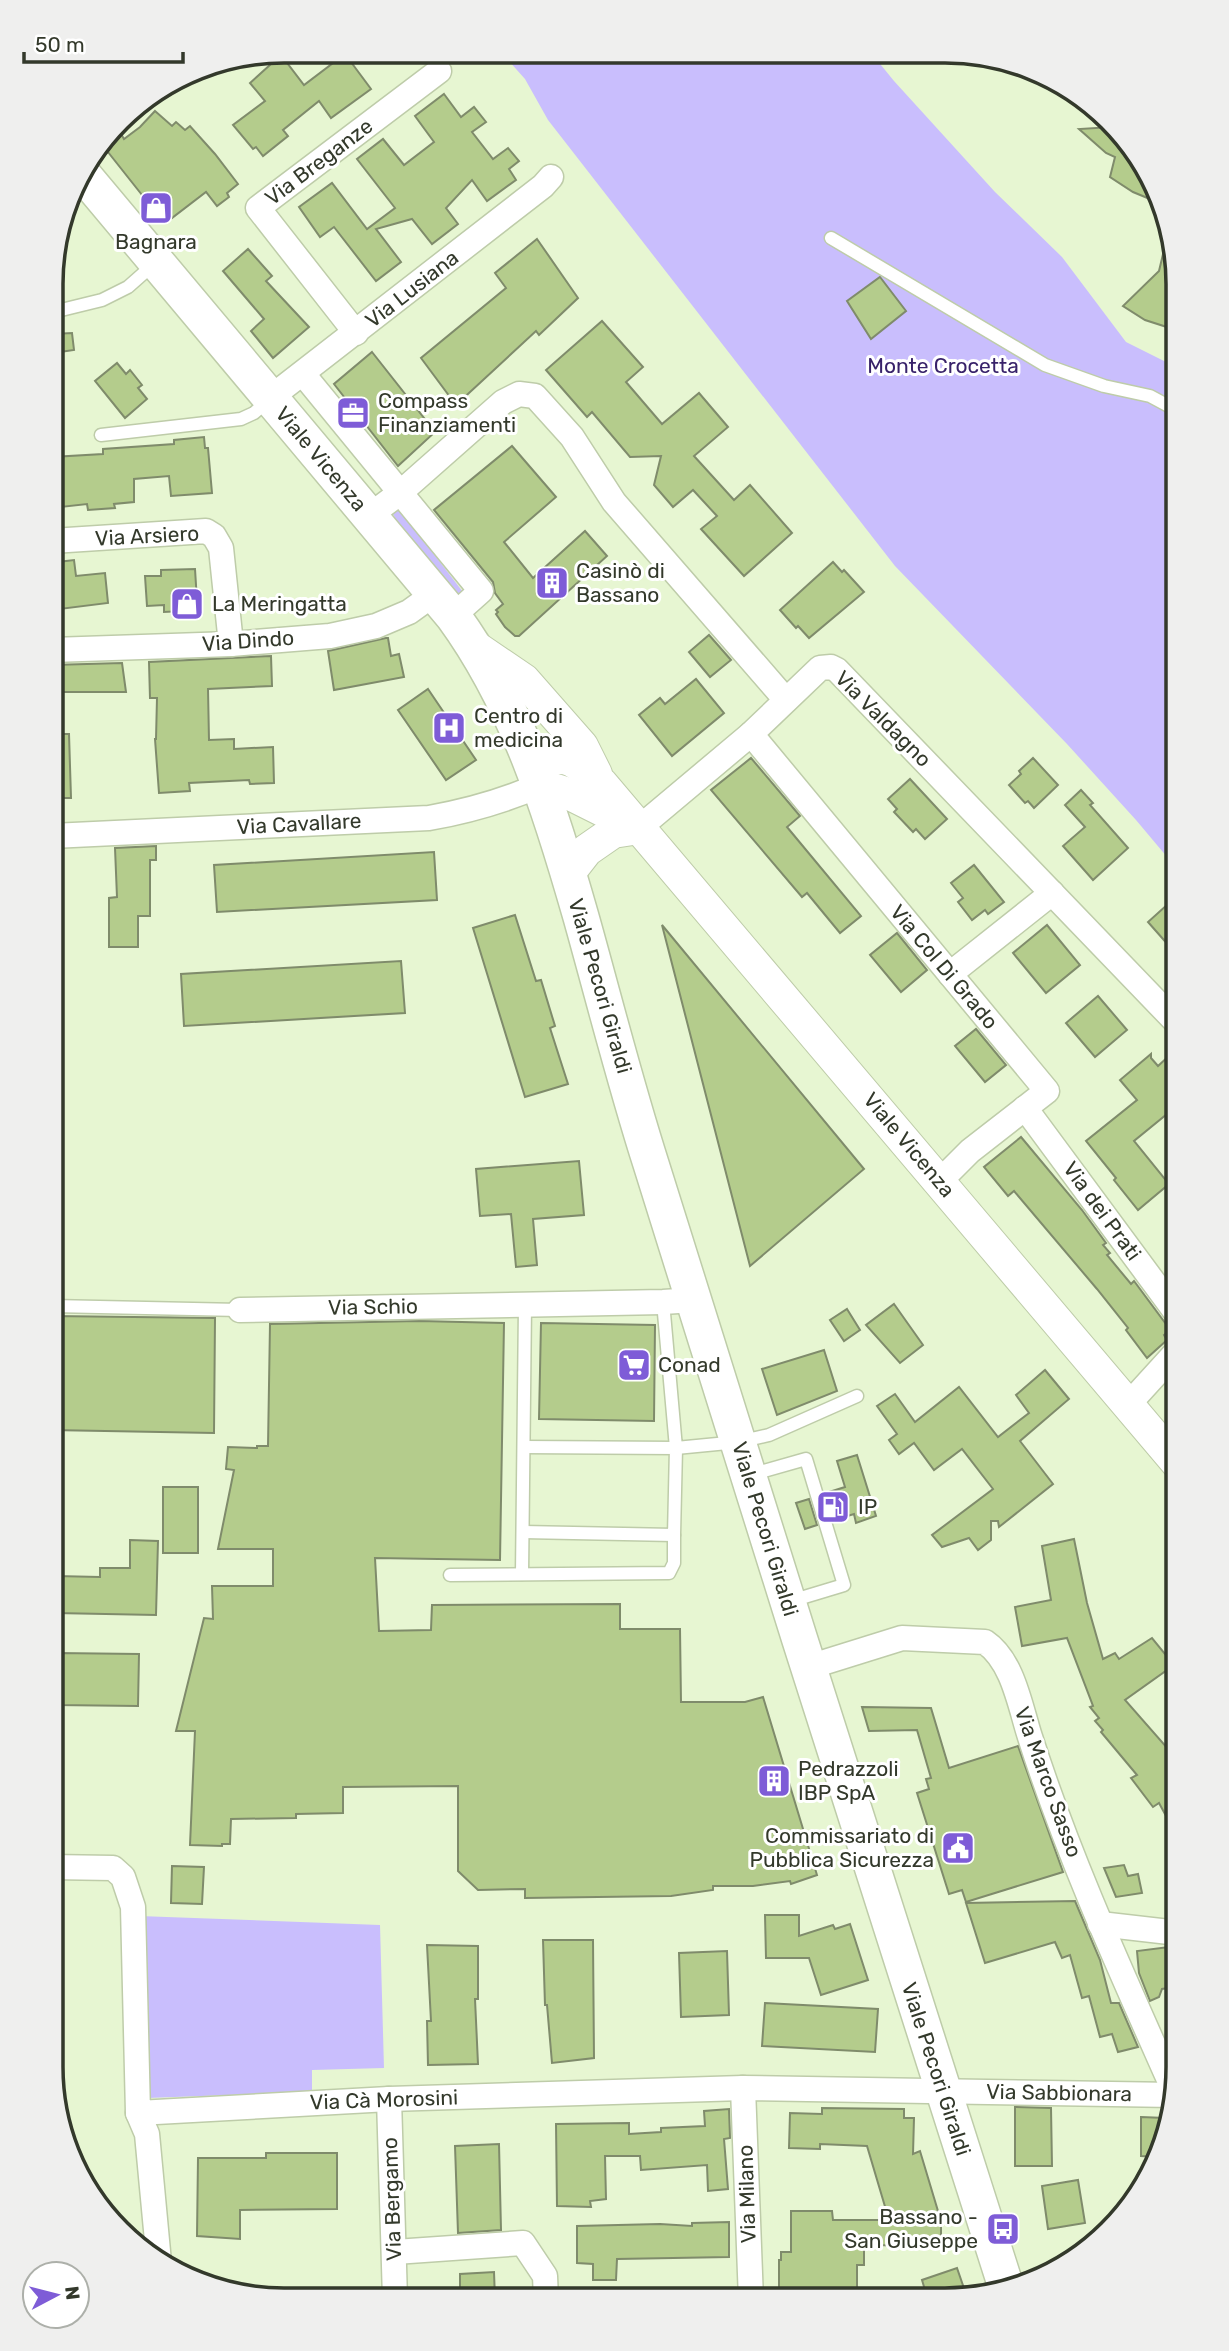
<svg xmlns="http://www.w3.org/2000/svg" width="1229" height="2351" font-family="Rubik,sans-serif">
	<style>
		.green { fill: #c9befd }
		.building { fill: #b4cc8c; stroke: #7f8b6b; stroke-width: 2 }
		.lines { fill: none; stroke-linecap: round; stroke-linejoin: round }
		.service-casing { stroke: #becca9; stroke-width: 15 }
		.minor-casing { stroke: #becca9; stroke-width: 27 }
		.tertiary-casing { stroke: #becca9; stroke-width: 34 }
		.secondary-casing { stroke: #becca9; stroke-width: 38 }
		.service { stroke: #fff; stroke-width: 12 }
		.minor { stroke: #fff; stroke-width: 24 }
		.tertiary { stroke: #fff; stroke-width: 32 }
		.secondary { stroke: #fff; stroke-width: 35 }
		.labels { text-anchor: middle; stroke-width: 6; stroke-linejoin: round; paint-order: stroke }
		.street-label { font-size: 21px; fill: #33392b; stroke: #fff }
		.poi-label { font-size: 21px; fill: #33392b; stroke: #fff; text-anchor: start }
		.park-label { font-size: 21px; fill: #38226a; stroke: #fff }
		.rim { fill: none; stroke: #33392b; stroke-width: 3.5 }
	</style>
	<rect width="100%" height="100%" fill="#e7f6d2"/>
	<g class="green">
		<path d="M501,52L872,54L894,81L995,192L1062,257L1126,342L1178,368V870L1136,820L1067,744L895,566L548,120L525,79Z"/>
		<path d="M397,506L466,596L459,600L397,522L392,512Z"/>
		<path d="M139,1916L380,1925L384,2068L312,2070V2092L147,2098Z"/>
	</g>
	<g class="building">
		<path d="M345,54L371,89L331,118L319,101L283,130L288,136L263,156L256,147L253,149L233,125L265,101L250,83L281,55L304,85Z"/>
		<path d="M444,94L461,117L474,107L486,122L472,132L493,159L508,148L519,161L509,169L516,180L487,201L472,180L446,208L458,224L432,244L412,219L376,229L401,262L376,281L334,227L320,237L299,207L332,183L367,229L395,208L357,159L383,139L404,165L434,142L415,116Z"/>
		<path d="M155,111L172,126L176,122L185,130L190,126L215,154L238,184L227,193L229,197L217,206L206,192L168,221L149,198L146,200L104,147L121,134L124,139L140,127Z"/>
		<path d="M1112,127L1123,144L1162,204L1133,192L1110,177L1115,157L1106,153L1079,129Z"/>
		<path d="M1169,229L1178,284V289L1169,284L1170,328L1145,320L1123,306L1159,271Z"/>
		<path d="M537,239L578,298L539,335L536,331L456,405L421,358L506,288L495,273Z"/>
		<path d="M248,249L272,276L266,281L309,327L273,358L251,331L264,319L223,271Z"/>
		<path d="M880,277L906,311L871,339L847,301Z"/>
		<path d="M602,321L643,367L626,382L662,424L699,393L728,427L694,456L734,500L750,485L792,533L744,576L701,529L717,516L693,490L673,507L654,485L661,456L630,457L592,412L587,417L546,370Z"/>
		<path d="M72,333L74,350L53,353V334Z"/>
		<path d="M372,352L435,432L398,466L334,384Z"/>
		<path d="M117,363L126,374L130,370L142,385L138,388L147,399L125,418L95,381Z"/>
		<path d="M204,437L205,448H208L212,493L171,496L169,476L134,479V502L114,504L115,508L88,510L87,504L52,508V457L103,454V449L174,444V440Z"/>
		<path d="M512,446L556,497L504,542L533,578L585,531L607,556L519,636H515L505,627L496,614L498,612L496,610L503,604L495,593L493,582L434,510Z"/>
		<path d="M74,560L76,576L105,573L108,603L60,609L56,579L59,578L58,562Z"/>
		<path d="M833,562L842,572L844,570L864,592L809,638L798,626L796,628L780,610Z"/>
		<path d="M195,569L197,601L183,602V611L164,612V605L147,606L145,576H161V570Z"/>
		<path d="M709,635L731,660L710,677L689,652Z"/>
		<path d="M386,638H388L391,656L399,654L404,677L334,690L328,651Z"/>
		<path d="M271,656L272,686L208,689L209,740L234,739V749L273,747L274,783L250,784L249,780L189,783L190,791L159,793L155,739H156L157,698H150L149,662Z"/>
		<path d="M122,663L126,692H52V665Z"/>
		<path d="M696,679L724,713L672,756L639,715L660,698L665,704Z"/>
		<path d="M428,689L476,760L446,780L398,710Z"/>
		<path d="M52,734H69L71,798H52Z"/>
		<path d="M751,758L800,816L787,827L861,916L840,933L807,893L802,897L711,790Z"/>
		<path d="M1033,758L1058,785L1034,808L1028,801L1025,803L1009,785L1021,774L1019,771Z"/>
		<path d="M910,779L947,819L925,839L916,829L913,832L894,812L897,809L888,799Z"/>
		<path d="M1081,790L1093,803L1090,805L1128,848L1093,880L1063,846L1085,827L1065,805Z"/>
		<path d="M156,846V860H150V916H138V947H109V898L117,897L115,848Z"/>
		<path d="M434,852L437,900L217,912L214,865Z"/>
		<path d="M974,865L1004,902L988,914L985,910L972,920L958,902L963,898L951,883Z"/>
		<path d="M1178,895V956L1148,922Z"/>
		<path d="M515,915L536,981L541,980L555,1026L550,1028L568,1084L525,1097L473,928Z"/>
		<path d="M662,925L864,1169L750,1266Z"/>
		<path d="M1047,925L1080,965L1046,993L1013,953Z"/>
		<path d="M897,933L927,970L901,992L870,955Z"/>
		<path d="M401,961L405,1013L184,1026L181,974Z"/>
		<path d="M1098,996L1127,1030L1095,1057L1066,1023Z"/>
		<path d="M976,1029L1006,1065L985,1082L955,1046Z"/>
		<path d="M1151,1054V1058L1158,1066L1170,1055L1178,1065V1081L1170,1088L1178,1099V1105L1134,1141L1169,1184L1138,1210L1114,1180L1116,1178L1086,1141L1137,1100L1120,1080Z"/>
		<path d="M1021,1137L1082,1210L1106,1243L1103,1245L1110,1253L1107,1255L1131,1284L1134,1281L1166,1324L1172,1329L1164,1335L1167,1340L1147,1358L1126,1330L1128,1328L1097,1289L1014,1191L1008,1196L984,1167Z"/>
		<path d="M579,1161L584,1215L533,1219L537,1265L516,1267L511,1214L480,1216L476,1169Z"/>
		<path d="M894,1304L923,1345L900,1363L866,1325Z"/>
		<path d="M847,1309L860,1330L844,1341L830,1320Z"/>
		<path d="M52,1316L215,1318L214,1433L51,1430Z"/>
		<path d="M419,1321L504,1323L500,1560L375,1558L379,1631L431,1630L432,1605L620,1604V1629H680L681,1702H745L763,1697L817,1875L791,1884L790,1881L753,1886H713V1890L671,1896L525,1898V1889L478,1890L458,1871V1786L343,1787V1813L296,1814V1818L231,1819L230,1844H222V1846L190,1845L195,1731H176L204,1618L213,1619L212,1586H273V1549H218L234,1470L226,1469L228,1447L257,1448V1446H268L270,1324Z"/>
		<path d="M541,1323L655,1325L654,1421L539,1419Z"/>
		<path d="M824,1350L837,1391L777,1415L762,1369Z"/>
		<path d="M1045,1370L1069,1399L1020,1441L1053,1484L999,1527L998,1521H991V1540L978,1550L969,1538L942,1547L932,1535L993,1489L962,1449L934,1470L914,1443L899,1454L889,1440L897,1434L877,1406L895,1394L915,1422L959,1387L998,1437L1029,1413L1016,1395Z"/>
		<path d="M857,1455L876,1516L856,1523L854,1514L834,1520L826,1493L845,1487L837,1461Z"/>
		<rect x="163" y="1487" width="35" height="66"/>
		<path d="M809,1499L817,1525L805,1529L796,1503Z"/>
		<path d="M1074,1539L1087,1603L1103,1659L1115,1653L1119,1659L1152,1638L1174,1665L1125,1700L1168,1749L1178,1743V1838L1159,1803L1153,1807L1131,1778L1137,1775L1101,1732L1103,1730L1095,1721L1099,1718L1090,1707L1093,1706L1067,1638L1022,1646L1015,1607L1051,1600L1042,1546Z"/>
		<path d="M130,1540L158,1541L156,1615L55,1613L56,1576L100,1577V1568H130Z"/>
		<path d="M57,1653L139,1654L138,1706L56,1705Z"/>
		<path d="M862,1707L931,1708L949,1768L1018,1746L1063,1872L966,1902L962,1890L949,1894L917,1793L929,1789L926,1779L931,1778L917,1730L869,1731Z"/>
		<path d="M1124,1865L1128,1876L1138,1874L1142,1893L1116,1897L1104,1868Z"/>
		<path d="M172,1866L204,1867L202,1904L171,1903Z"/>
		<path d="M1075,1901L1100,1960L1111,2003H1119L1138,2047L1118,2052L1112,2034L1100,2037L1089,1996L1082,1998L1070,1955L1062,1958L1055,1942L985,1963L966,1903Z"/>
		<path d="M765,1915H799V1936L833,1925L835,1929L850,1924L868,1980L821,1995L809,1958H766Z"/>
		<path d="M543,1940H593L594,2058L552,2063L547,2005H545Z"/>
		<path d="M427,1945L478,1946V1999H475L478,2064L428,2065L427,2021H431Z"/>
		<path d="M1169,1947L1175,1948L1172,1959L1175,1987L1162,1989L1159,1997L1150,2001L1139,1973L1137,1951Z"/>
		<path d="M727,1951L729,2015L681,2017L679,1953Z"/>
		<path d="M765,2003L878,2009L875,2052L762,2046Z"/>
		<path d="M1015,2107L1051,2108L1052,2166H1015Z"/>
		<path d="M822,2108L904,2109V2118H914L913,2154L920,2151L938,2211H941V2246L864,2245V2265H857V2300H779V2260H781V2252H791V2211H832L833,2220H889L867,2146L820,2144V2149L789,2148L790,2113L822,2114Z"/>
		<path d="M729,2109L730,2138L724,2139L728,2189L708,2191L707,2165L641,2170L640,2156H605L606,2199L590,2201L591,2207L557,2206L556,2124L629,2123V2134L661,2132V2128L705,2126L704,2111Z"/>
		<path d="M1141,2117L1165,2118L1164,2140L1160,2157L1141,2156Z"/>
		<path d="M499,2144L501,2230L458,2233L455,2146Z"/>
		<path d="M266,2153H337V2209L240,2210V2239L197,2236L198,2158H266Z"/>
		<path d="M1078,2180L1085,2223L1048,2229L1042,2186Z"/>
		<path d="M729,2222V2257L617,2259L616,2280H593V2264L577,2263V2226L660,2224L692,2226V2223Z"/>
		<path d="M957,2268L967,2297L928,2300L922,2280Z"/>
		<path d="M494,2272L495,2299H460V2274Z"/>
	</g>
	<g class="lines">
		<defs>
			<g id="service">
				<path d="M831,238L1045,365L1104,386L1150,396L1178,411"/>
				<path d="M53,312L102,300L128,287L154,264"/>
				<path d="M101,435L241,419L254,413L269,400"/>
				<path d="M663,1302L676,1448L738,1442L769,1435L857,1396"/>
				<path d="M52,1306L240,1310"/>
				<path d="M750,1475L806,1459L844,1585L791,1601"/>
				<path d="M523,1532L674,1535L676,1448L524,1447"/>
				<path d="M522,1574L525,1305"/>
				<path d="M450,1575L669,1573L674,1563V1535"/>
			</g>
			<g id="minor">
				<path d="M356,333L258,208L439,71"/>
				<path d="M303,374L481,591L453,616"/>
				<path d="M270,398L543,186L551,177"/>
				<path d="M369,516L401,492L503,402L519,394L535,396L572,437L614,502L786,700"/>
				<path d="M52,541L206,531L214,536L221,548L231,644"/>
				<path d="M52,650L231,644L330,636L376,626L409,612L434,594"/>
				<path d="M751,734L1047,1091L970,1151L940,1181"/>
				<path d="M639,828L751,734L820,668L831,667L837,670L1178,1024"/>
				<path d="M52,836L429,818C468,811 504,801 540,785"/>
				<path d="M950,974L1052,893"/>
				<path d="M1025,1108L1178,1315"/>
				<path d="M240,1310L663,1302L694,1300"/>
				<path d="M1127,1406L1178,1350"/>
				<path d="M809,1667L902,1638L985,1642C1013,1661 1020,1706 1030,1737C1069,1859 1123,1976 1175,2093"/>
				<path d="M51,1867L113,1868L123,1877L133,1907L138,2113L389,2099L743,2088L1175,2095"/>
				<path d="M1100,1924L1178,1933"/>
				<path d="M743,2088L751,2300"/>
				<path d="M389,2099L395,2299"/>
				<path d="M138,2113L147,2134L159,2262"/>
				<path d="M395,2252L523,2243L545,2276L546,2299"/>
			</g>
			<g id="tertiary">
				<path d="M474,646L524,680L582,746L596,774"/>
				<path d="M532,765C571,750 572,760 602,784L1178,1464"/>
				<path d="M540,785L572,795L628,823"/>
				<path d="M569,873L587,850L613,832L639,828"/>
			</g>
			<path id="secondary" d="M81,172L453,616C518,705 551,812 581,917C604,999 625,1083 651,1164C768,1540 886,1915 1007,2290"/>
		</defs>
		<use href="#service" class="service-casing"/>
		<use href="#minor" class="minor-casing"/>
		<use href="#tertiary" class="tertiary-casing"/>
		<use href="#secondary" class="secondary-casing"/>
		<use href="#service" class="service"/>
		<use href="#minor" class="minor"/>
		<use href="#tertiary" class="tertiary"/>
		<use href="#secondary" class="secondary"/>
	</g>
	<defs>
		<symbol id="shop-square" viewBox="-11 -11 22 22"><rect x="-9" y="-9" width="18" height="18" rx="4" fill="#7e5cd7" stroke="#fff"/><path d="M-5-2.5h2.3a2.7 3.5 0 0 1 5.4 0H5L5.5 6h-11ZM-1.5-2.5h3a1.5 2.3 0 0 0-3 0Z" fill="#fff"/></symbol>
		<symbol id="office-square" viewBox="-11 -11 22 22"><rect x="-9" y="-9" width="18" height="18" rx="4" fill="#7e5cd7" stroke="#fff"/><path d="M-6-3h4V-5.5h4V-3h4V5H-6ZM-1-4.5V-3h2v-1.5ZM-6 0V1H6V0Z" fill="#fff"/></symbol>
		<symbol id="building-square" viewBox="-11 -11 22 22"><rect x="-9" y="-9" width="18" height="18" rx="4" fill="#7e5cd7" stroke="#fff"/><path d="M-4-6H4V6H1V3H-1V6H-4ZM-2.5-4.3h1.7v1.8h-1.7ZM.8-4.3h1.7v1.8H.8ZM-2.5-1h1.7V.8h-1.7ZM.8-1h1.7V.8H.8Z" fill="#fff"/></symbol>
		<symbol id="hospital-square" viewBox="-11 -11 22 22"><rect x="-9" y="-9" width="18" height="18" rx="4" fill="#7e5cd7" stroke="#fff"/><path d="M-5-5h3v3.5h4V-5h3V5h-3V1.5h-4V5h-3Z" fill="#fff"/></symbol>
		<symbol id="supermarket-square" viewBox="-11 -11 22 22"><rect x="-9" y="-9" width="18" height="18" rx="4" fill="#7e5cd7" stroke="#fff"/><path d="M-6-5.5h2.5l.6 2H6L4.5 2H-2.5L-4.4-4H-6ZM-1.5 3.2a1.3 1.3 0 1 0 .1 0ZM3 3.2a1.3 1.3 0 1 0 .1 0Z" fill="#fff"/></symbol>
		<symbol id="fuel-square" viewBox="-11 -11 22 22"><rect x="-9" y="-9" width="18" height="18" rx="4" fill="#7e5cd7" stroke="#fff"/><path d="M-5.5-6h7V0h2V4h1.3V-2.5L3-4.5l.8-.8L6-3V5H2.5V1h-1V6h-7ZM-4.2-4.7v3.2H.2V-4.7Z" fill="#fff"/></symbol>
		<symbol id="civic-square" viewBox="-11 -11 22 22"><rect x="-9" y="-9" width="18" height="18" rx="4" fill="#7e5cd7" stroke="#fff"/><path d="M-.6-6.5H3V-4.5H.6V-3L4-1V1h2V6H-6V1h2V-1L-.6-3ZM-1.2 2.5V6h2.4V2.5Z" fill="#fff"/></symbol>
		<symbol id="bus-square" viewBox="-11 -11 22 22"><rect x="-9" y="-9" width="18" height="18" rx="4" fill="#7e5cd7" stroke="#fff"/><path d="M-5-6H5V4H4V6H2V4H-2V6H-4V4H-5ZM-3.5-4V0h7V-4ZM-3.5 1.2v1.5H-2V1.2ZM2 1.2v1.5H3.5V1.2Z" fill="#fff"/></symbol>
	</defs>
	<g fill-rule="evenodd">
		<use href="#shop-square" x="137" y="189" width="38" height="38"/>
		<use href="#office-square" x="334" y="394" width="38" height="38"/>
		<use href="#building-square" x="533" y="564" width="38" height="38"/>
		<use href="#shop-square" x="168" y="585" width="38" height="38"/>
		<use href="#hospital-square" x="430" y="709" width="38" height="38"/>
		<use href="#supermarket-square" x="615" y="1346" width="38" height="38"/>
		<use href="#fuel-square" x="814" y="1488" width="38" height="38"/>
		<use href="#building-square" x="755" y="1762" width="38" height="38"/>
		<use href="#civic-square" x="939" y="1829" width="38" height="38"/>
		<use href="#bus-square" x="984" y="2210" width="38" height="38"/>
	</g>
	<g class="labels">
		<g class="street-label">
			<text transform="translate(319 162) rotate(-37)" y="7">Via Breganze</text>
			<text transform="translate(412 289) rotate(-38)" y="7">Via Lusiana</text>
			<text transform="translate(321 459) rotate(50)" y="7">Viale Vicenza</text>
			<text transform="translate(147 536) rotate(-3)" y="7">Via Arsiero</text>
			<text transform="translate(248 641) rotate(-4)" y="7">Via Dindo</text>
			<text transform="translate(883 719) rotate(45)" y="7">Via Valdagno</text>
			<text transform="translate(299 824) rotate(-3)" y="7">Via Cavallare</text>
			<text transform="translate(944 967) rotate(50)" y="7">Via Col Di Grado</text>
			<text transform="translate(600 986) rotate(74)" y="7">Viale Pecori Giraldi</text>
			<text transform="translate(909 1145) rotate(50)" y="7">Viale Vicenza</text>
			<text transform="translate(1102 1211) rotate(54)" y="7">Via dei Prati</text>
			<text transform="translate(373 1307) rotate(-1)" y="7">Via Schio</text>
			<text transform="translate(765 1529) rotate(73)" y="7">Viale Pecori Giraldi</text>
			<text transform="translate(1048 1782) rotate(70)" y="7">Via Marco Sasso</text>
			<text transform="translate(936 2069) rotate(72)" y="7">Viale Pecori Giraldi</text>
			<text transform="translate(1059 2093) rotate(1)" y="7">Via Sabbionara</text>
			<text transform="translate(384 2100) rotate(-2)" y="7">Via Cà Morosini</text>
			<text transform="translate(747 2194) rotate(-92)" y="7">Via Milano</text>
			<text transform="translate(392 2199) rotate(-92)" y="7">Via Bergamo</text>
		</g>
		<g class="poi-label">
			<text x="156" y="249" text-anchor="middle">Bagnara</text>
			<text x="378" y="408">Compass<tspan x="378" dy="24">Finanziamenti</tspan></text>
			<text x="576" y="578">Casinò di<tspan x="576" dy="24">Bassano</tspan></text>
			<text x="212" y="611">La Meringatta</text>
			<text x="474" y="723">Centro di<tspan x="474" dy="24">medicina</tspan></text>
			<text x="658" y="1372">Conad</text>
			<text x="858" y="1514">IP</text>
			<text x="798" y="1776">Pedrazzoli<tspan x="798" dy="24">IBP SpA</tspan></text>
			<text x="934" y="1843" text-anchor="end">Commissariato di<tspan x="934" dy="24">Pubblica Sicurezza</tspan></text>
			<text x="978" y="2224" text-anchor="end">Bassano -<tspan x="978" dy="24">San Giuseppe</tspan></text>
		</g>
		<g class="park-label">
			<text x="943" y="373">Monte Crocetta</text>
		</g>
	</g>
	<path d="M0 0H1229V2351H0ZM284 63H945A221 221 0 0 1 1166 284V2067A221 221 0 0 1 945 2288H284A221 221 0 0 1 63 2067V284A221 221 0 0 1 284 63Z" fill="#efefee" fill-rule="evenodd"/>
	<path class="rim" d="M284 63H945A221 221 0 0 1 1166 284V2067A221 221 0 0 1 945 2288H284A221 221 0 0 1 63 2067V284A221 221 0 0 1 284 63Z"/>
	<g transform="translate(56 2295) rotate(83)"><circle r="33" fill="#ffffff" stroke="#adb0aa" stroke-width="2"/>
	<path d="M0-5L12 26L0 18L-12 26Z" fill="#7e5cd7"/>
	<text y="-10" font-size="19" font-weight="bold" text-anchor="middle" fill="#33392b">N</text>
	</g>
	<path d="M24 52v10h159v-10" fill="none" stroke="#33392b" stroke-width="3.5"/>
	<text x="35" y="52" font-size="21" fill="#33392b" stroke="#ffffff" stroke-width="5" paint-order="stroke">50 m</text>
</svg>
